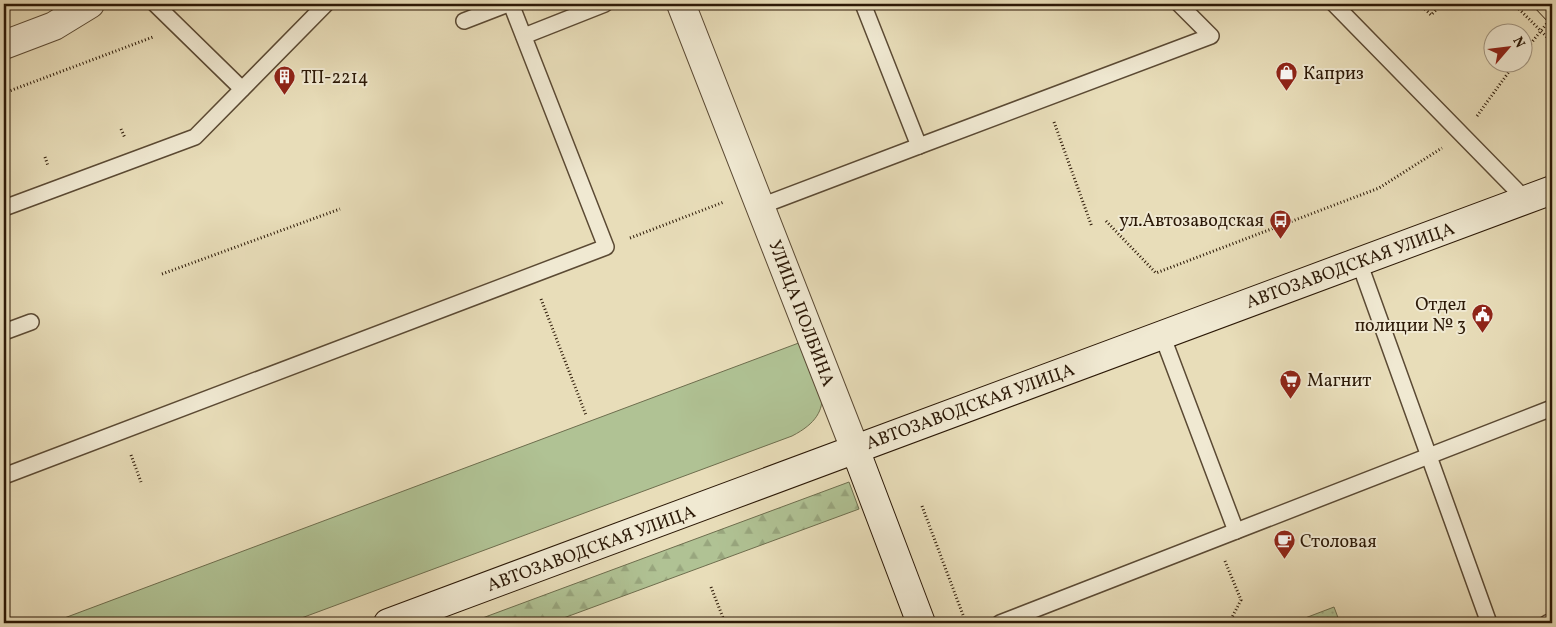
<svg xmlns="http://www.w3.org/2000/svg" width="1556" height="627" font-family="Vollkorn,serif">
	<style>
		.grass { fill: #b0c294; stroke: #6e6e4e }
		.forest { fill: url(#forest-firs); stroke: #6e6e4e }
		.park { fill: url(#park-dots); stroke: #6e6e4e }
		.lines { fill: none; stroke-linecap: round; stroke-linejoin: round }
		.lane-casing { stroke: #5b4a34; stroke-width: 18 }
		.street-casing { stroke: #5b4a34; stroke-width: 30 }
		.secondary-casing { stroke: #2c1907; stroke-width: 30 }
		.path { stroke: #2c1907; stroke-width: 3; stroke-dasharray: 1 2.5; stroke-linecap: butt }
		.lane { stroke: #f0e9d2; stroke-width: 15 }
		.street { stroke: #f0e9d2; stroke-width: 28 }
		.secondary { stroke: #f0e9d2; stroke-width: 28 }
		.tram { stroke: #2c1907; stroke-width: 1 }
		.labels { text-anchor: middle; stroke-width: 4; stroke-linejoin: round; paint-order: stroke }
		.poi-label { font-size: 18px; fill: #2c1907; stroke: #f0e9d2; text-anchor: start }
		.street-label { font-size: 18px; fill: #2c1907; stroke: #f0e9d2 }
	</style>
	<defs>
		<pattern id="forest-firs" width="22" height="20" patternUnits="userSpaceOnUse" patternTransform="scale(1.25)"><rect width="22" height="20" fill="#b0c294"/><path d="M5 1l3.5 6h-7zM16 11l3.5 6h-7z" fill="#98a67e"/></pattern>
		<pattern id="park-dots" width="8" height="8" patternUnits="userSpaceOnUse" patternTransform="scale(1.25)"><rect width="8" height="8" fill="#b0c294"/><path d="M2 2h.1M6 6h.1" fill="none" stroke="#98a67e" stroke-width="1.8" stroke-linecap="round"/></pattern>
	</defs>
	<rect width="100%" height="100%" fill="#e8ddb9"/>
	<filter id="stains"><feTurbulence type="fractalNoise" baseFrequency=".004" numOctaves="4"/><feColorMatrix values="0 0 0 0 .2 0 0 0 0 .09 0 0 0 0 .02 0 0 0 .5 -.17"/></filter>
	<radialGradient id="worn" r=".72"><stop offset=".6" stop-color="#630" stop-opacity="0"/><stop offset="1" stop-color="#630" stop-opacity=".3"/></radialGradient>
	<path class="grass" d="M804,341C819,381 841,411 792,436L288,623H51Z"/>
	<path class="forest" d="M849,482L859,509L550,623H469Z"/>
	<path class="park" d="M1334,607L1340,623H1292Z"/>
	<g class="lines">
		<defs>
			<g id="lane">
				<path d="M155,4L242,89"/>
				<path d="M863,4L919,146L1211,36L1179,4"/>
				<path d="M1334,4L1526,200"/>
				<path d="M464,21L508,4"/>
				<path d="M524,36L605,4"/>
				<path d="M761,206L919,146"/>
				<path d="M4,208L195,137L326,4"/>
				<path d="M1359,262L1489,623"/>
				<path d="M4,332L31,322"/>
				<path d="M1162,335L1236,531"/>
				<path d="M4,476L606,247L511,4"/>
				<path d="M1000,623L1552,408"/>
				<path d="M1547,623L1552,621"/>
			</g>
			<g id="street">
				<path d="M681,4L855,449"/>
				<path d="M4,45L54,26L90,4"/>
			</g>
			<g id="secondary">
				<path d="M855,449L921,623"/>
				<path d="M388,623L1552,190"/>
			</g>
		</defs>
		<use href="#lane" class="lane-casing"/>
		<use href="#street" class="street-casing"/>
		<use href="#secondary" class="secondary-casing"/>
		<g class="path">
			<path d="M1420,4L1431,15L1442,4"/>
			<path d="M1514,4L1552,42"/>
			<path d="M1524,52L1552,17"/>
			<path d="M4,93L153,37"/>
			<path d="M1477,116L1516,62"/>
			<path d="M1054,122L1092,227"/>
			<path d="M121,129L125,138"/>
			<path d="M45,157L48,166"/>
			<path d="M1106,221L1156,273L1379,188L1442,148"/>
			<path d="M630,238L724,202"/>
			<path d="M162,274L340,209"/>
			<path d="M541,299L586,415"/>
			<path d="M131,455L141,482"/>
			<path d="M922,506L966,623"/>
			<path d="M1225,561L1241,600L1229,623"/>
			<path d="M711,587L725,623"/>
		</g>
		<use href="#lane" class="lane"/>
		<use href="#street" class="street"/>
		<use href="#secondary" class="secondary"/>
		<path class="tram" d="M1531,4L1552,26"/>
	</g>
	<defs>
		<symbol id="shop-pin" viewBox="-11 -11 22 30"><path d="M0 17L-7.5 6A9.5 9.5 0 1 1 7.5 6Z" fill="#8f2418" stroke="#f0e9d2"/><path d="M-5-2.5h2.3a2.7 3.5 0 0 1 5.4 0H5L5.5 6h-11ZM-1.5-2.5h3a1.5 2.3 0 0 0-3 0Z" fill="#fff"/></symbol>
		<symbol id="building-pin" viewBox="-11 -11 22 30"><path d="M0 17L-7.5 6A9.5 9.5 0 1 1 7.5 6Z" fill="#8f2418" stroke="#f0e9d2"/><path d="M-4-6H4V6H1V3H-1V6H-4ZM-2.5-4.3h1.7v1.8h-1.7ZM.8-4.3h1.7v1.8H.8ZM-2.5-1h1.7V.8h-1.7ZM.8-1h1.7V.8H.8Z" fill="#fff"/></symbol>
		<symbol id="bus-pin" viewBox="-11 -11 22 30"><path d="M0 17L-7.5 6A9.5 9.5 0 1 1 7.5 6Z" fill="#8f2418" stroke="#f0e9d2"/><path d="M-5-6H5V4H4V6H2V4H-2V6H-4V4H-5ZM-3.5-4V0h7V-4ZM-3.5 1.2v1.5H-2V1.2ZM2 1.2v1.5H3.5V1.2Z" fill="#fff"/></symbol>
		<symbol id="civic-pin" viewBox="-11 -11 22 30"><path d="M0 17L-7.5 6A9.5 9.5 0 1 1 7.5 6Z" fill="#8f2418" stroke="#f0e9d2"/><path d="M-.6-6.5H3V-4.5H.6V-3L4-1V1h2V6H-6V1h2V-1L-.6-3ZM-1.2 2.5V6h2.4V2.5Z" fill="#fff"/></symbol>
		<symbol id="supermarket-pin" viewBox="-11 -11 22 30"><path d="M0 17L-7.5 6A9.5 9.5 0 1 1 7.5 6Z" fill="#8f2418" stroke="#f0e9d2"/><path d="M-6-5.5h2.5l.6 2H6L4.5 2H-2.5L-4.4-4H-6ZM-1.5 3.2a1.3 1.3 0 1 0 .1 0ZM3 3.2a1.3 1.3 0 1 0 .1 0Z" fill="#fff"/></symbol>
		<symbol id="cafe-pin" viewBox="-11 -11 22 30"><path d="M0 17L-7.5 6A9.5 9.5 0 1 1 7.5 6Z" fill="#8f2418" stroke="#f0e9d2"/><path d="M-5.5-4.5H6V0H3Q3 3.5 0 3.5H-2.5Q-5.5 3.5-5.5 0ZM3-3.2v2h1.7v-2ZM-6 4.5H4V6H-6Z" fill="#fff"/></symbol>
	</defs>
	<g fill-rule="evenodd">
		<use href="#shop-pin" x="1274" y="60" width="25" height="34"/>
		<use href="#building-pin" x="272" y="64" width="25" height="34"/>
		<use href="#bus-pin" x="1268" y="208" width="25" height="34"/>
		<use href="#civic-pin" x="1470" y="302" width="25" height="34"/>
		<use href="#supermarket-pin" x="1278" y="368" width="25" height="34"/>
		<use href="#cafe-pin" x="1272" y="528" width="25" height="34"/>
	</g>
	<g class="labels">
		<g class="poi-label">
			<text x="1303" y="79">Каприз</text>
			<text x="301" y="83">ТП-2214</text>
			<text x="1264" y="226" text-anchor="end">ул.Автозаводская</text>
			<text x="1466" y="310" text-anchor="end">Отдел<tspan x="1466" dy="21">полиции № 3</tspan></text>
			<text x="1307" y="386">Магнит</text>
			<text x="1300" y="547">Столовая</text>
		</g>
		<g class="street-label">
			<text transform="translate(1350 265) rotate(-20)" y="6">АВТОЗАВОДСКАЯ УЛИЦА</text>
			<text transform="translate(802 313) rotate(69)" y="6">УЛИЦА ПОЛБИНА</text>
			<text transform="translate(970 406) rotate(-20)" y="6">АВТОЗАВОДСКАЯ УЛИЦА</text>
			<text transform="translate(591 548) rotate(-20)" y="6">АВТОЗАВОДСКАЯ УЛИЦА</text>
		</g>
	</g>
	<rect width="1556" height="627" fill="none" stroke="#e8ddb9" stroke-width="20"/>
	<rect x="5" y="5" width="1546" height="617" fill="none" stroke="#2c1907" stroke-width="2.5"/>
	<rect x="10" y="10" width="1536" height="607" fill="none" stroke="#2c1907"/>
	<g transform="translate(1508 48) rotate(62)"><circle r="24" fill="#f0e9d2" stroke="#a29681"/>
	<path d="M0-4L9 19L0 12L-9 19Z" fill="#8f2418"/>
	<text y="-8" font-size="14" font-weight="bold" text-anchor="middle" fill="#2c1907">N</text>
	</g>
	<rect width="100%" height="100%" filter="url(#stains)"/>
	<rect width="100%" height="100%" fill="url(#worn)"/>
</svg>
